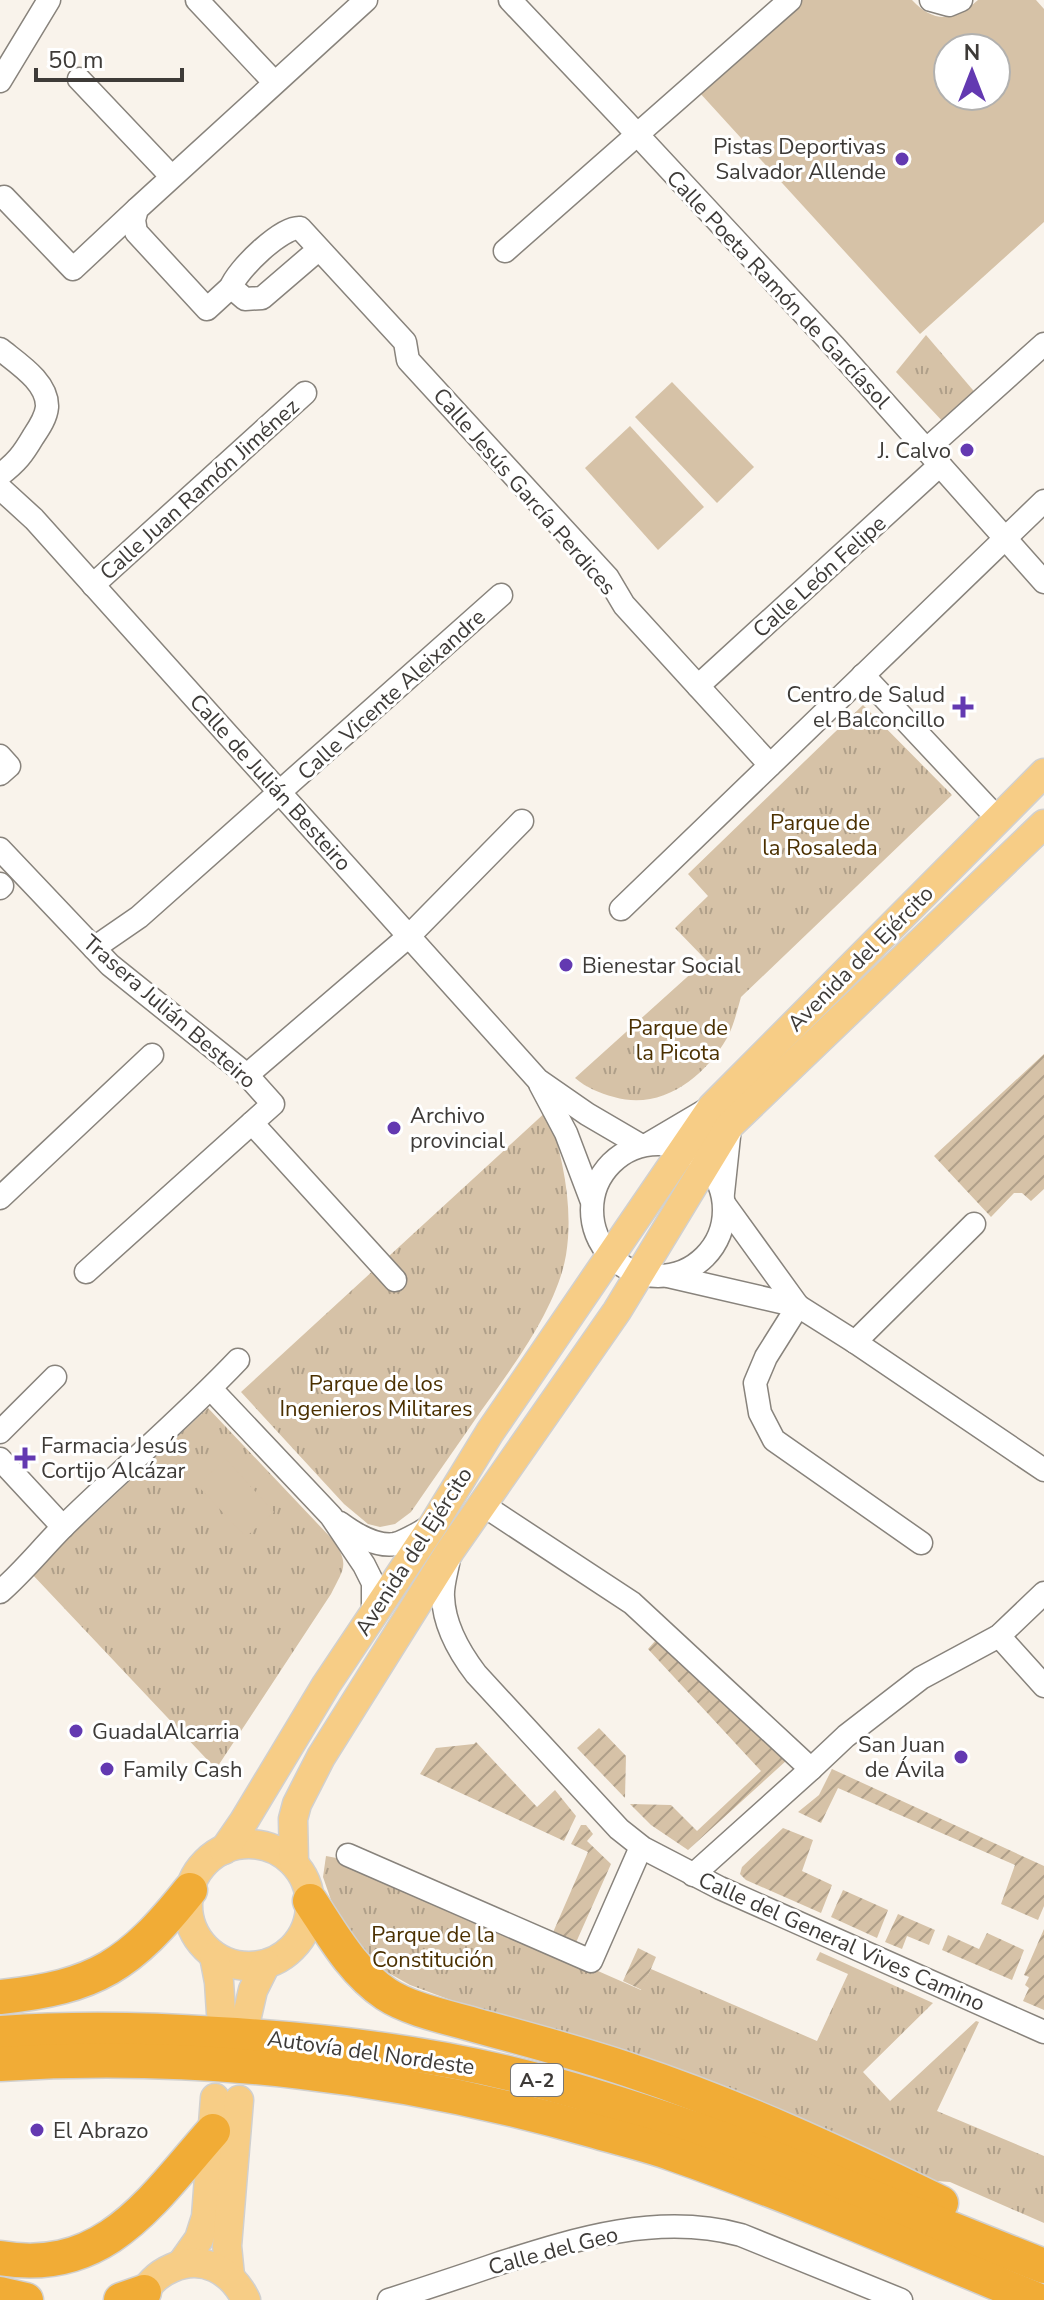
<svg xmlns="http://www.w3.org/2000/svg" width="1044" height="2300" font-family="'Nunito Sans',sans-serif">
	<style>
		.grass { fill: url(#grass-tufts) }
		.garden { fill: url(#garden-furrows) }
		.pitch { fill: #d6c2a7; fill-rule: evenodd }
		.lines { fill: none; stroke-linecap: round; stroke-linejoin: round }
		.minor-casing { stroke: #88837c; stroke-width: 25 }
		.major-casing { stroke: #d1d0cf; stroke-width: 31 }
		.highway-casing { stroke: #d1d0cf; stroke-width: 37 }
		.minor { stroke: #fff; stroke-width: 22 }
		.major { stroke: #f7cd86; stroke-width: 28 }
		.highway { stroke: #f1ac36; stroke-width: 34 }
		.poi-dot { fill: #6339b1; stroke: #fff; stroke-width: 3 }
		.labels { text-anchor: middle; stroke-width: 6; stroke-linejoin: round; paint-order: stroke }
		.shield { fill: #fff; stroke: #787674; stroke-width: 2 }
		.shield-label { font-size: 20px; font-weight: bold; fill: #3e3b38 }
		.poi-label { font-size: 22px; fill: #3e3b38; stroke: #fff; text-anchor: start }
		.street-label { font-size: 22px; fill: #3e3b38; stroke: #fff }
		.park-label { font-size: 22px; fill: #4b3000; stroke: #fff }
	</style>
	<defs>
		<pattern id="grass-tufts" width="24" height="20" patternUnits="userSpaceOnUse" patternTransform="scale(2)"><rect width="24" height="20" fill="#d6c2a7"/><path d="M3 7l-1-3M5 7V3M7 7l1-3M15 17l-1-3M17 17v-4M19 17l1-3" fill="none" stroke="#af9f89"/></pattern>
		<pattern id="garden-furrows" width="10" height="10" patternUnits="userSpaceOnUse" patternTransform="scale(2)"><rect width="10" height="10" fill="#d6c2a7"/><path d="M-1 1l2-2M0 10L10 0M9 11l2-2" fill="none" stroke="#af9f89"/></pattern>
	</defs>
	<rect width="100%" height="100%" fill="#f9f3eb"/>
	<g class="grass">
		<path d="M926,335L978,396L946,425L896,372Z"/>
		<path d="M863,705L952,795L741,997C737,1011 734,1025 727,1038C704,1078 661,1111 614,1097C599,1093 587,1088 575,1078L706,960L675,928L708,896L688,874Z"/>
		<path d="M548,1110C562,1156 574,1206 566,1255C557,1308 512,1368 481,1411C458,1445 434,1478 411,1512L395,1524L380,1527L368,1524L344,1504L241,1392Z"/>
		<path d="M208,1408L334,1541C350,1566 343,1569 331,1594L216,1769L31,1573Z"/>
		<path d="M326,1856L347,1860L641,1990L651,1969L817,2041L848,1974L816,1960L820,1952L933,2003L863,2072L890,2101L976,2021L979,2022L937,2111L1044,2156V2223L950,2182L936,2181L803,2119L701,2077L608,2046L456,2002L410,1985L385,1971L360,1951L338,1920L323,1877Z"/>
	</g>
	<g class="garden">
		<path d="M1044,1054V1189L1031,1201L1022,1193H1014L991,1217L934,1156Z"/>
		<path d="M656,1640L787,1760L688,1850L651,1825L630,1804L671,1805L697,1831L761,1771L648,1649Z"/>
		<path d="M599,1728L626,1756L625,1798L577,1748Z"/>
		<path d="M476,1742L537,1807L555,1790L576,1816L564,1841L420,1774L436,1748L474,1744Z"/>
		<path d="M832,1769L1044,1866V1906L1038,1920L1001,1904L1015,1865L838,1788L821,1823L798,1812L819,1795Z"/>
		<path d="M581,1825H586L593,1834L587,1841L611,1864L574,1947L551,1937L588,1852L571,1844Z"/>
		<path d="M783,1828L813,1840L802,1871L832,1885L821,1913L746,1880L740,1874L742,1867Z"/>
		<path d="M843,1890L888,1910L877,1938L831,1917Z"/>
		<path d="M898,1914L935,1930L929,1945L907,1936L902,1949L885,1942Z"/>
		<path d="M1044,1929V2010L1023,2001L1029,1988L1025,1985L1029,1977L1024,1975Z"/>
		<path d="M987,1933L1024,1950L1012,1980L942,1950L948,1935L979,1949Z"/>
		<path d="M638,1948L656,1957L642,1990L623,1981Z"/>
	</g>
	<g class="pitch">
		<path d="M800,0H912C934,24 955,21 978,0H1036L1044,9V222L920,334L699,92ZM948,48H996V96H948Z"/>
		<path d="M672,382L754,467L717,503L635,417Z"/>
		<path d="M630,426L704,507L658,550L585,468Z"/>
		<path d="M226,1459L274,1512L246,1537L197,1485Z"/>
	</g>
	<g class="lines">
		<defs>
			<g id="minor">
				<path d="M197,0L274,82"/>
				<path d="M510,0L621,117L834,346L1044,582"/>
				<path d="M931,0L949,5L961,0"/>
				<path d="M79,79L171,176"/>
				<path d="M0,81L49,0"/>
				<path d="M4,197L73,269L137,209"/>
				<path d="M318,250L262,298L245,299L231,287C237,270 282,226 300,228L405,342L408,360L608,578L624,605L770,765"/>
				<path d="M505,251L790,0"/>
				<path d="M231,287L207,309L136,232L134,220L137,209L366,0"/>
				<path d="M0,349C17,363 48,382 47,407C46,418 39,428 33,437C23,454 17,462 0,475"/>
				<path d="M926,450L1044,344"/>
				<path d="M0,488L34,519L538,1080L587,1114L640,1145"/>
				<path d="M93,585L305,393"/>
				<path d="M863,675L998,819"/>
				<path d="M698,686L940,465"/>
				<path d="M0,756L9,766L0,774"/>
				<path d="M0,849L110,965L247,1075L273,1104L86,1272"/>
				<path d="M0,884L2,886L0,888"/>
				<path d="M621,909L1044,501"/>
				<path d="M94,948L139,917L501,595"/>
				<path d="M247,1075L409,936L522,821"/>
				<path d="M540,1084L566,1133L591,1199"/>
				<path d="M252,1123L395,1280"/>
				<path d="M650,1143L711,1107"/>
				<circle cx="658" cy="1210" r="66"/>
				<path d="M723,1193L730,1127"/>
				<path d="M0,1198L152,1055"/>
				<path d="M725,1205L798,1306"/>
				<path d="M668,1276L798,1306L855,1342L1044,1470"/>
				<path d="M798,1306L766,1357L755,1383L760,1413L774,1440L921,1543"/>
				<path d="M855,1342L974,1224"/>
				<path d="M211,1389L331,1516L364,1565L373,1583V1613"/>
				<path d="M0,1432L55,1377"/>
				<path d="M0,1459L63,1527"/>
				<path d="M483,1505L632,1603L811,1769L846,1736L921,1678L999,1636L1044,1593"/>
				<path d="M340,1523C355,1534 375,1547 395,1544C407,1541 421,1531 432,1526"/>
				<path d="M449,1558C447,1571 442,1585 443,1597C444,1625 460,1653 476,1674L619,1829L643,1848L720,1888L1044,2032"/>
				<path d="M0,1592C23,1572 42,1548 64,1526C121,1470 183,1418 238,1360"/>
				<path d="M999,1636L1044,1686"/>
				<path d="M348,1855L591,1961L641,1847"/>
				<path d="M693,1875L811,1769"/>
				<path d="M389,2300C426,2288 463,2276 500,2263C578,2238 659,2213 741,2235L901,2300"/>
			</g>
			<g id="major">
				<circle cx="249" cy="1905" r="61"/>
				<path d="M224,1850L244,1821L326,1685L433,1525L490,1432L712,1107L1044,773"/>
				<path d="M294,1863L293,1819L297,1804L321,1757L450,1551L617,1311L730,1125L1044,824"/>
				<path d="M214,1956L219,1982L221,2013"/>
				<path d="M247,2016L253,1990L266,1964"/>
				<path d="M182,2263L199,2239L206,2217L215,2098"/>
				<path d="M230,2276L227,2246L239,2100"/>
				<path d="M141,2300C146,2285 158,2274 172,2268C203,2254 232,2271 246,2300"/>
			</g>
			<g id="highway">
				<path d="M310,1901C332,1934 352,1971 386,1994C410,2010 451,2018 478,2026C529,2040 579,2053 629,2070C737,2106 839,2153 941,2203"/>
				<path d="M0,1997C97,1987 130,1965 190,1890"/>
				<path d="M0,2033C72,2028 145,2029 217,2034C329,2040 443,2054 551,2084C720,2130 881,2202 1044,2266"/>
				<path d="M0,2064C199,2051 400,2075 591,2130C618,2138 646,2144 673,2154C796,2197 916,2250 1037,2300"/>
				<path d="M0,2258C105,2276 152,2200 213,2131"/>
				<path d="M0,2294L26,2300"/>
				<path d="M121,2300L144,2292"/>
			</g>
		</defs>
		<use href="#minor" class="minor-casing"/>
		<use href="#major" class="major-casing"/>
		<use href="#highway" class="highway-casing"/>
		<use href="#minor" class="minor"/>
		<use href="#major" class="major"/>
		<use href="#highway" class="highway"/>
	</g>
	<g class="poi-dot">
		<circle cx="902" cy="159" r="8"/>
		<circle cx="967" cy="450" r="8"/>
		<path d="M959 695h8v8h8v8h-8v8h-8v-8h-8v-8h8z"/>
		<circle cx="566" cy="965" r="8"/>
		<circle cx="394" cy="1128" r="8"/>
		<path d="M21 1446h8v8h8v8h-8v8h-8v-8h-8v-8h8z"/>
		<circle cx="76" cy="1731" r="8"/>
		<circle cx="961" cy="1757" r="8"/>
		<circle cx="107" cy="1769" r="8"/>
		<circle cx="37" cy="2130" r="8"/>
	</g>
	<g class="labels">
		<rect class="shield" x="511" y="2064" width="52" height="32" rx="6"/>
		<g class="shield-label">
			<text x="537" y="2087">A-2</text>
		</g>
		<g class="poi-label">
			<text x="886" y="154" text-anchor="end">Pistas Deportivas<tspan x="886" dy="25">Salvador Allende</tspan></text>
			<text x="951" y="458" text-anchor="end">J. Calvo</text>
			<text x="945" y="702" text-anchor="end">Centro de Salud<tspan x="945" dy="25">el Balconcillo</tspan></text>
			<text x="582" y="973">Bienestar Social</text>
			<text x="410" y="1123">Archivo<tspan x="410" dy="25">provincial</tspan></text>
			<text x="41" y="1453">Farmacia Jesús<tspan x="41" dy="25">Cortijo Alcázar</tspan></text>
			<text x="92" y="1739">GuadalAlcarria</text>
			<text x="945" y="1752" text-anchor="end">San Juan<tspan x="945" dy="25">de Ávila</tspan></text>
			<text x="123" y="1777">Family Cash</text>
			<text x="53" y="2138">El Abrazo</text>
		</g>
		<g class="street-label">
			<text transform="translate(779 289) rotate(47)" y="8">Calle Poeta Ramón de Garcíasol</text>
			<text transform="translate(199 489) rotate(-42)" y="8">Calle Juan Ramón Jiménez</text>
			<text transform="translate(525 491) rotate(49)" y="8">Calle Jesús García Perdices</text>
			<text transform="translate(819 576) rotate(-42)" y="8">Calle León Felipe</text>
			<text transform="translate(391 694) rotate(-42)" y="8">Calle Vicente Aleixandre</text>
			<text transform="translate(271 782) rotate(48)" y="8">Calle de Julián Besteiro</text>
			<text transform="translate(860 958) rotate(-45)" y="8">Avenida del Ejército</text>
			<text transform="translate(170 1011) rotate(41)" y="8">Trasera Julián Besteiro</text>
			<text transform="translate(413 1551) rotate(-57)" y="8">Avenida del Ejército</text>
			<text transform="translate(842 1941) rotate(24)" y="8">Calle del General Vives Camino</text>
			<text transform="translate(371 2052) rotate(8)" y="8">Autovía del Nordeste</text>
			<text transform="translate(553 2250) rotate(-15)" y="8">Calle del Geo</text>
		</g>
		<g class="park-label">
			<text x="820" y="830">Parque de<tspan x="820" dy="25">la Rosaleda</tspan></text>
			<text x="678" y="1035">Parque de<tspan x="678" dy="25">la Picota</tspan></text>
			<text x="376" y="1391">Parque de los<tspan x="376" dy="25">Ingenieros Militares</tspan></text>
			<text x="433" y="1942">Parque de la<tspan x="433" dy="25">Constitución</tspan></text>
		</g>
	</g>
	<g transform="translate(972 72)"><circle r="38" fill="#ffffff" stroke="#b2b1af" stroke-width="2"/>
	<path d="M0-6L14 30L0 20L-14 30Z" fill="#6339b1"/>
	<text y="-12" font-size="22" font-weight="bold" text-anchor="middle" fill="#3e3b38">N</text>
	</g>
	<path d="M36 68v12h146v-12" fill="none" stroke="#3e3b38" stroke-width="4"/>
	<text x="48" y="68" font-size="24" fill="#3e3b38" stroke="#ffffff" stroke-width="6" paint-order="stroke">50 m</text>
</svg>
